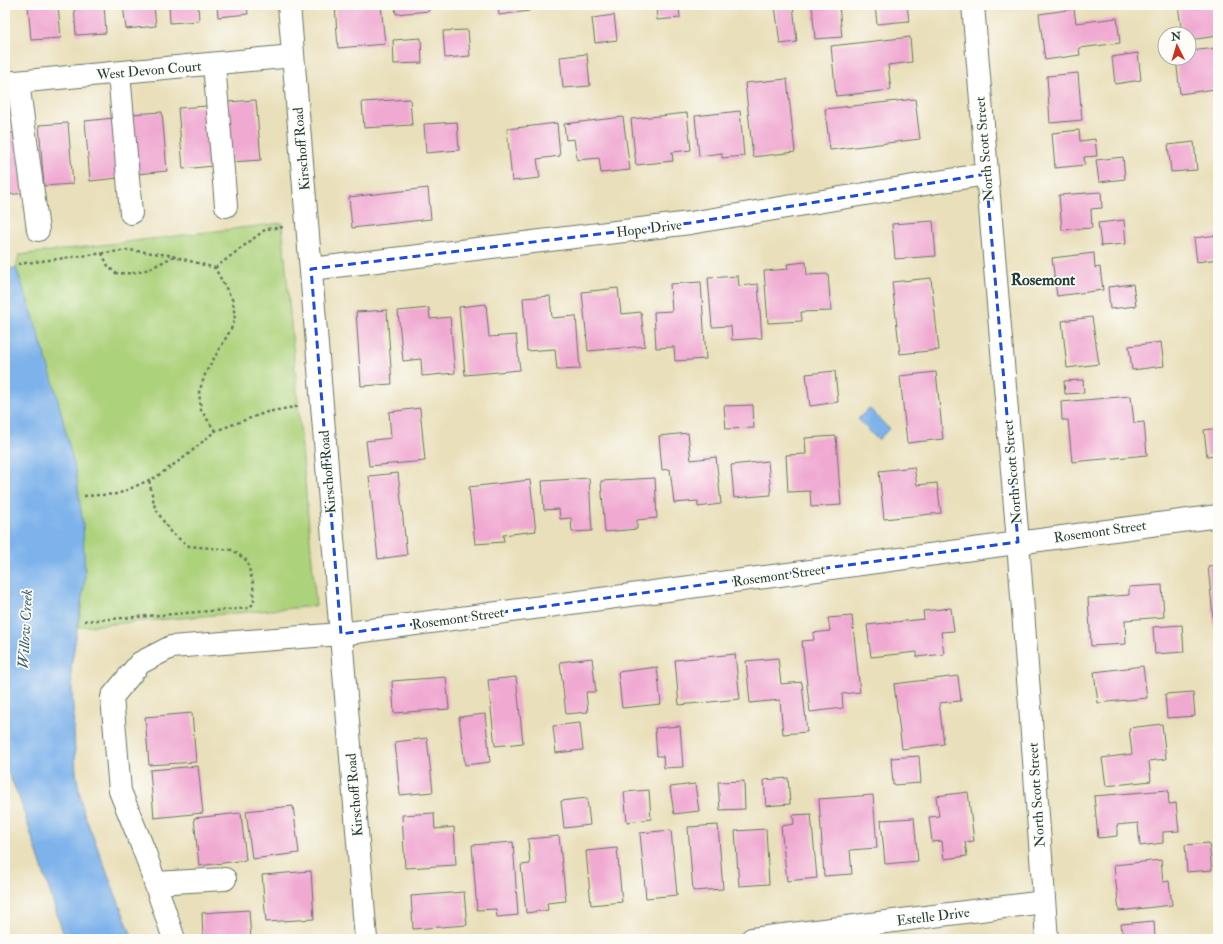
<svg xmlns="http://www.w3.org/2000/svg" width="1223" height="944" font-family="'IM FELL Double Pica',serif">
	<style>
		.green { fill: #add27c; stroke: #668858 }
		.water { fill: #7eb2eb; stroke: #4e7890 }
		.building { fill: #f0a9d1 }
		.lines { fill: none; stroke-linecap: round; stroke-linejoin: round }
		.minor-casing { stroke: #667663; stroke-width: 24 }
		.path { stroke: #667663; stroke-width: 2.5; stroke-dasharray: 3 3; stroke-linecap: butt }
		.minor { stroke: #fff; stroke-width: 22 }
		.marked { fill: none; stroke: #1d4ed8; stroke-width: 3; stroke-dasharray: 8 5; stroke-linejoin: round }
		.labels { text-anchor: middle; stroke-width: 3.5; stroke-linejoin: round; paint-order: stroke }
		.street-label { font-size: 14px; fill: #1f3d34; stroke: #fdfcf7 }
		.water-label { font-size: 15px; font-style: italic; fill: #3c606b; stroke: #fdfcf7 }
		.quarter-label { font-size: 16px; font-weight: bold; fill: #1f3d34; stroke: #fdfcf7 }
	</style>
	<rect width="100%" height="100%" fill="#fdfcf7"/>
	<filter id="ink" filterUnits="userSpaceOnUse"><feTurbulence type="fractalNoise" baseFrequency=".025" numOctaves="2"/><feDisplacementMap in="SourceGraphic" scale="8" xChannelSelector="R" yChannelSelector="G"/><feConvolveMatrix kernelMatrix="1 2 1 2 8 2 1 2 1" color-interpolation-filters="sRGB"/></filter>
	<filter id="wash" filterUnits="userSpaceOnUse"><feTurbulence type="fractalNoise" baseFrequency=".012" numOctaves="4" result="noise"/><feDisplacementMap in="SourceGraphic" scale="16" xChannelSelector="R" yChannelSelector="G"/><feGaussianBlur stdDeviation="0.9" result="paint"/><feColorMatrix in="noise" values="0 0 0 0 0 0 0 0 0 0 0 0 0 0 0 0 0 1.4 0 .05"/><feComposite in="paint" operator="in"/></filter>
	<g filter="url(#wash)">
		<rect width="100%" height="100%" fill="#e9dfba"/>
		<path class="green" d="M282,223L316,606L78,627L82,604L33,316L16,268L19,255Z"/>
		<g class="water">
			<path d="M16,268L33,316L55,388L76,473L83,526L85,578L71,668L76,773L83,811L133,939H65L19,797L5,766V269Z"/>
			<path d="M869,408L889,429L878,440L858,419Z"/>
		</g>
		<g id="blocks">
			<g class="building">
				<path d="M28,5H58L61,38L31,40Z"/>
				<path d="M74,5H104L106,33L76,35Z"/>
				<path d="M123,5H154L156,26L126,29Z"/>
				<path d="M169,5H198L199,21L170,23Z"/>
				<path d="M217,5H247L248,14L218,17Z"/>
				<path d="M335,5H381L385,44L338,48Z"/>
				<path d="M395,5H428L429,11L396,14Z"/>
				<path d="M498,5H528L529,11L499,15Z"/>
				<path d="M656,5H679L680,18L657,20Z"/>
				<path d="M782,5H793L797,42L780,44L775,6Z"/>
				<path d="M812,5H839L842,37L815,39Z"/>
				<path d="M875,5H907L909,21L877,24Z"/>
				<path d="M1178,5H1218V36L1189,40V34H1182Z"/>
				<path d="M1074,9L1076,23L1117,18L1120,43L1079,48L1080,55L1045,60L1039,14Z"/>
				<path d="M614,15L617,40L595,43L592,18Z"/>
				<path d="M468,30L470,56L445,58L443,31Z"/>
				<path d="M910,37L912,62L888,65L891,90L836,96L831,46Z"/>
				<path d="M421,38L422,63L394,64L393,40Z"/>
				<path d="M1218,48V101H1216L1215,89L1180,94L1176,58H1189V51Z"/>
				<path d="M1138,53L1141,80L1115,84L1112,57Z"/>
				<path d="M587,54L590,86L563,88L560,57Z"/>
				<path d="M1078,73L1082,120L1050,123L1047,76Z"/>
				<path d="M787,79L795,152L753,157L745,83Z"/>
				<path d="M410,99L412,125L364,128L362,102Z"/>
				<path d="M915,99L920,139L830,150L825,109Z"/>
				<path d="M256,100L261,160L231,162L227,102Z"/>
				<path d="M207,106L213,166L183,169L178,108Z"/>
				<path d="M740,111L744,156L722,158V153L699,156L695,116Z"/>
				<path d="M162,112L167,171L137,174L132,114Z"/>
				<path d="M687,113L691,150L672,152L673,161L636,165L631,119Z"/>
				<path d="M623,117L630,170L601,173L599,158L577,160L574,139L566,140L564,124Z"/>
				<path d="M114,118L119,178L90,181L85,121Z"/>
				<path d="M457,122L459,150L426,153L424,124Z"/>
				<path d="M68,123L73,184L44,186L39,125Z"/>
				<path d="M557,123L560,156L537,159L540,178L512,181L507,129Z"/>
				<path d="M1079,130L1080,141L1095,139L1097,156L1084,157L1085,165L1055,168L1052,133Z"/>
				<path d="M20,132L26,193L5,195V134Z"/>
				<path d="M1194,142L1197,170L1171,172L1168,145Z"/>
				<path d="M1123,157L1125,179L1099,182L1096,160Z"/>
				<path d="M428,188L431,219L352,228L349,197Z"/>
				<path d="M1101,192L1102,208L1091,209L1092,228L1062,230L1059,195Z"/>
				<path d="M1124,220L1126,244L1101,246L1098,223Z"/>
				<path d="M933,221L936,256L895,259L892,224Z"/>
				<path d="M1218,235V259L1197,262L1194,238Z"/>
				<path d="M1094,253L1095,268L1100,267L1103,290L1057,296L1052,258Z"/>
				<path d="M806,262L807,275L828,274L831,311L801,312L802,321L768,323L764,271L788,269L787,264Z"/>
				<path d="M738,276L739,286L758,284L762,338L732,340L731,326L712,327L708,278Z"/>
				<path d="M931,278L939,350L900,354L892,282Z"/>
				<path d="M701,282L706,359L675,361L674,347L656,348L654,312L672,311L670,284Z"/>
				<path d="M1133,284L1136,306L1110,309L1108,287Z"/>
				<path d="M618,288L621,314L641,312L645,346L588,351L582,292Z"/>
				<path d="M550,296L552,318L576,316L580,369L557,370L555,349L527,351L523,298Z"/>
				<path d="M486,304L489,337L516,335L520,370L465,375L459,307Z"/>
				<path d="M429,308L430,319L450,317L455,373L422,376L421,359L403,361L398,311Z"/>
				<path d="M387,310L392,384L361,386L356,312Z"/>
				<path d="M1092,317L1099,364L1067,368L1062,321Z"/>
				<path d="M1161,342L1164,366L1132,370L1129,346Z"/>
				<path d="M835,371L838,402L810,406L806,374Z"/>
				<path d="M936,372L943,439L907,443L900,376Z"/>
				<path d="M1083,380L1084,393L1065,394L1064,381Z"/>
				<path d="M1131,396L1134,423L1144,422L1147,455L1072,462L1068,420H1062L1061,402Z"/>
				<path d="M753,405L754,428L726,429L724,406Z"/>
				<path d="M420,408L425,461L369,466L366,441L391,438L389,412Z"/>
				<path d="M1218,428V455L1207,456L1204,430Z"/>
				<path d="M688,433L691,460L716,457L721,504L698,507V501L674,503L670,469L662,470L659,436Z"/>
				<path d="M836,436L841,505L811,507L810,491L788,492L786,455L806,454L805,438Z"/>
				<path d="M768,461L771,495L734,498L731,465Z"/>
				<path d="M914,467L917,485L937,483L941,513L884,519L879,471Z"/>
				<path d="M398,473L407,555L378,559L369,476Z"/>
				<path d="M589,478L592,531L572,532L571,518L560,519L559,509L544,510L542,481Z"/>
				<path d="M655,478L657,518L637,520V529L605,532L601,481Z"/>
				<path d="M530,480L536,531L503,535L504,542L475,544L469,487Z"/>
				<path d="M1218,565V626L1214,627L1208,566Z"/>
				<path d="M1162,585L1164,617L1125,620L1126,644L1091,646L1088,598L1129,595V587Z"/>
				<path d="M951,608L954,631L941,632L944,654L917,657V652L871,657L867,625L924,619L923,611Z"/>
				<path d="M852,616L860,692L842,694L843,708L810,712L802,641L814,640L813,633L830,631L828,618Z"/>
				<path d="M1182,625L1184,652L1155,654L1153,627Z"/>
				<path d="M735,654L740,699L679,705L675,660Z"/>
				<path d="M592,658L596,692H586L588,712L566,714L560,662Z"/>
				<path d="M778,658L781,684L802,682L807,732L783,734L780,700L750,703L746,661Z"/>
				<path d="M1143,666L1147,698L1098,703L1094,672Z"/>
				<path d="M657,667L661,704L622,708L618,672Z"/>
				<path d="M958,676L961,701L939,703L944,744L902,749L894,684Z"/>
				<path d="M446,677L449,709L394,713L392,681Z"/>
				<path d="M516,677L523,743L495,746L488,680Z"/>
				<path d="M1193,692L1195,716L1167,718L1165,694Z"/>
				<path d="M192,713L196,762L149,765L145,717Z"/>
				<path d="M485,714L490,762L465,765L459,717Z"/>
				<path d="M580,723L583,750L556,753L553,726Z"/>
				<path d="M1162,724L1166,759L1149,761L1151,781L1106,786L1102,758L1132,754L1129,728Z"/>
				<path d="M680,726L683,767L664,768L663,756H657L655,728Z"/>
				<path d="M427,738L433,792L400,795L395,742Z"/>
				<path d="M919,756L921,783L893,785L891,758Z"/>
				<path d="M198,766L203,813L154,818L150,770Z"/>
				<path d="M788,778L790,804L766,806L764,780Z"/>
				<path d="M744,781L745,809L720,810L718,782Z"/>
				<path d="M695,784L699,811L674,814L670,787Z"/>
				<path d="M649,790L651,819L627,822L624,792Z"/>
				<path d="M1168,790L1169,804L1176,803L1179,831L1163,832V843L1140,846L1138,823L1117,825V836L1098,838L1094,796Z"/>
				<path d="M968,792L974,841L965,842L967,856L944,859L942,841L932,842L929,817L939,816L936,796Z"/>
				<path d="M873,795L877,848L850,850L852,874L824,876L819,799Z"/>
				<path d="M587,798L590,825L564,828L561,801Z"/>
				<path d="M293,806L299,853L252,859L246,811Z"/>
				<path d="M241,813L246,860L199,866L194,818Z"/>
				<path d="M434,813L435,829L454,827L456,865L405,868L402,815Z"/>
				<path d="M811,814L817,878L787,881L781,826L794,824L793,815Z"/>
				<path d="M914,818L918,861L885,864L881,820Z"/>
				<path d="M718,825L723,889L693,891L688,827Z"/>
				<path d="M766,829L769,884L739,886L735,831Z"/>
				<path d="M671,830L677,895L646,898L640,833Z"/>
				<path d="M559,836L566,901L547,903L548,910L526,913L521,865L530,864L528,839Z"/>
				<path d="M513,842L518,915L497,917L496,909L477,910L472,845Z"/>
				<path d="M1209,843L1212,870L1187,872L1185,845Z"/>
				<path d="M617,848L622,902L591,905L586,851Z"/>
				<path d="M1161,860L1163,882L1169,881L1172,905L1119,911L1114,865Z"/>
				<path d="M311,871L314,919L266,922L262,875Z"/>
				<path d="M464,892L467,925L413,929L411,896Z"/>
				<path d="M249,910L251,939H203L202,913Z"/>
				<path d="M1154,921L1155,939H1123L1121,924Z"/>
			</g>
		</g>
	</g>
	<g filter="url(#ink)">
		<use href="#blocks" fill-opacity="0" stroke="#667663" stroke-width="1"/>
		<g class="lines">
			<defs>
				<g id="minor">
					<path d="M289,5L366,939"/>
					<path d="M973,5L1018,542L1047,939"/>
					<path d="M214,64L226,206"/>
					<path d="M119,73L131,213"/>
					<path d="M18,82L38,230"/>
					<path d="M5,83L293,56"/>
					<path d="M311,269L690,223L986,174"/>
					<path d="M155,883L225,879"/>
					<path d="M174,939L145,853L120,791L112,697L140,663L171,647L341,634L1218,516"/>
					<path d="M752,939L1044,902"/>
				</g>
			</defs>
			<use href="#minor" class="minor-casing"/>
			<g class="path">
				<path d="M102,253L108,266L115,273C143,275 151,268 174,256"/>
				<path d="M18,264L128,250L169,255L215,268L233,301L235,320L230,331L206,372L199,392L201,410L215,431"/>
				<path d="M215,268L266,229L285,227"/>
				<path d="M84,496L118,494L156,477L186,456L215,431L267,412L300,406"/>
				<path d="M84,621L249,608L254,603L253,583L247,561L233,550L189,546L171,533L155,508L149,480"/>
			</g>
			<use href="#minor" class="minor"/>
		</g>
	</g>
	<path class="marked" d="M986,174L1018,542L341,634L311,269L690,223Z"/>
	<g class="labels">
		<g class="street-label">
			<text transform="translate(149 70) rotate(-5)" y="5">West Devon Court</text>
			<text transform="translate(301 149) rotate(-95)" y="5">Kirschoff Road</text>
			<text transform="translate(984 149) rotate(-95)" y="5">North Scott Street</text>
			<text transform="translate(649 228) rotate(-7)" y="5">Hope Drive</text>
			<text transform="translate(327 472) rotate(-95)" y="5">Kirschoff Road</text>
			<text transform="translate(1012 472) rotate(-95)" y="5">North Scott Street</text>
			<text transform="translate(1100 531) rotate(-8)" y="5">Rosemont Street</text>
			<text transform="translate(779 575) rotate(-8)" y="5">Rosemont Street</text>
			<text transform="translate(458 618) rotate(-8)" y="5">Rosemont Street</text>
			<text transform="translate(354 795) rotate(-95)" y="5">Kirschoff Road</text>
			<text transform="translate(1036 795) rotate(-94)" y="5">North Scott Street</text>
			<text transform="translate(933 916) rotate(-7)" y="5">Estelle Drive</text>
		</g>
		<g class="water-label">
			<text transform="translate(25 629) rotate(-87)" y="5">Willow Creek</text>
		</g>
		<g class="quarter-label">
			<text x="1043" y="285">Rosemont</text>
		</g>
	</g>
	<rect width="1223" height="944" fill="none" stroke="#fdfcf7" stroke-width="20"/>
	<g transform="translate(1177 46) rotate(355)"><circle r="19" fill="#fdfcf7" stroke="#a4b0a9"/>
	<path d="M0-3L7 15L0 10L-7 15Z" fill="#c8321e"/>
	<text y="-6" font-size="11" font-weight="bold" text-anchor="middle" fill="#1f3d34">N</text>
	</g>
</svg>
